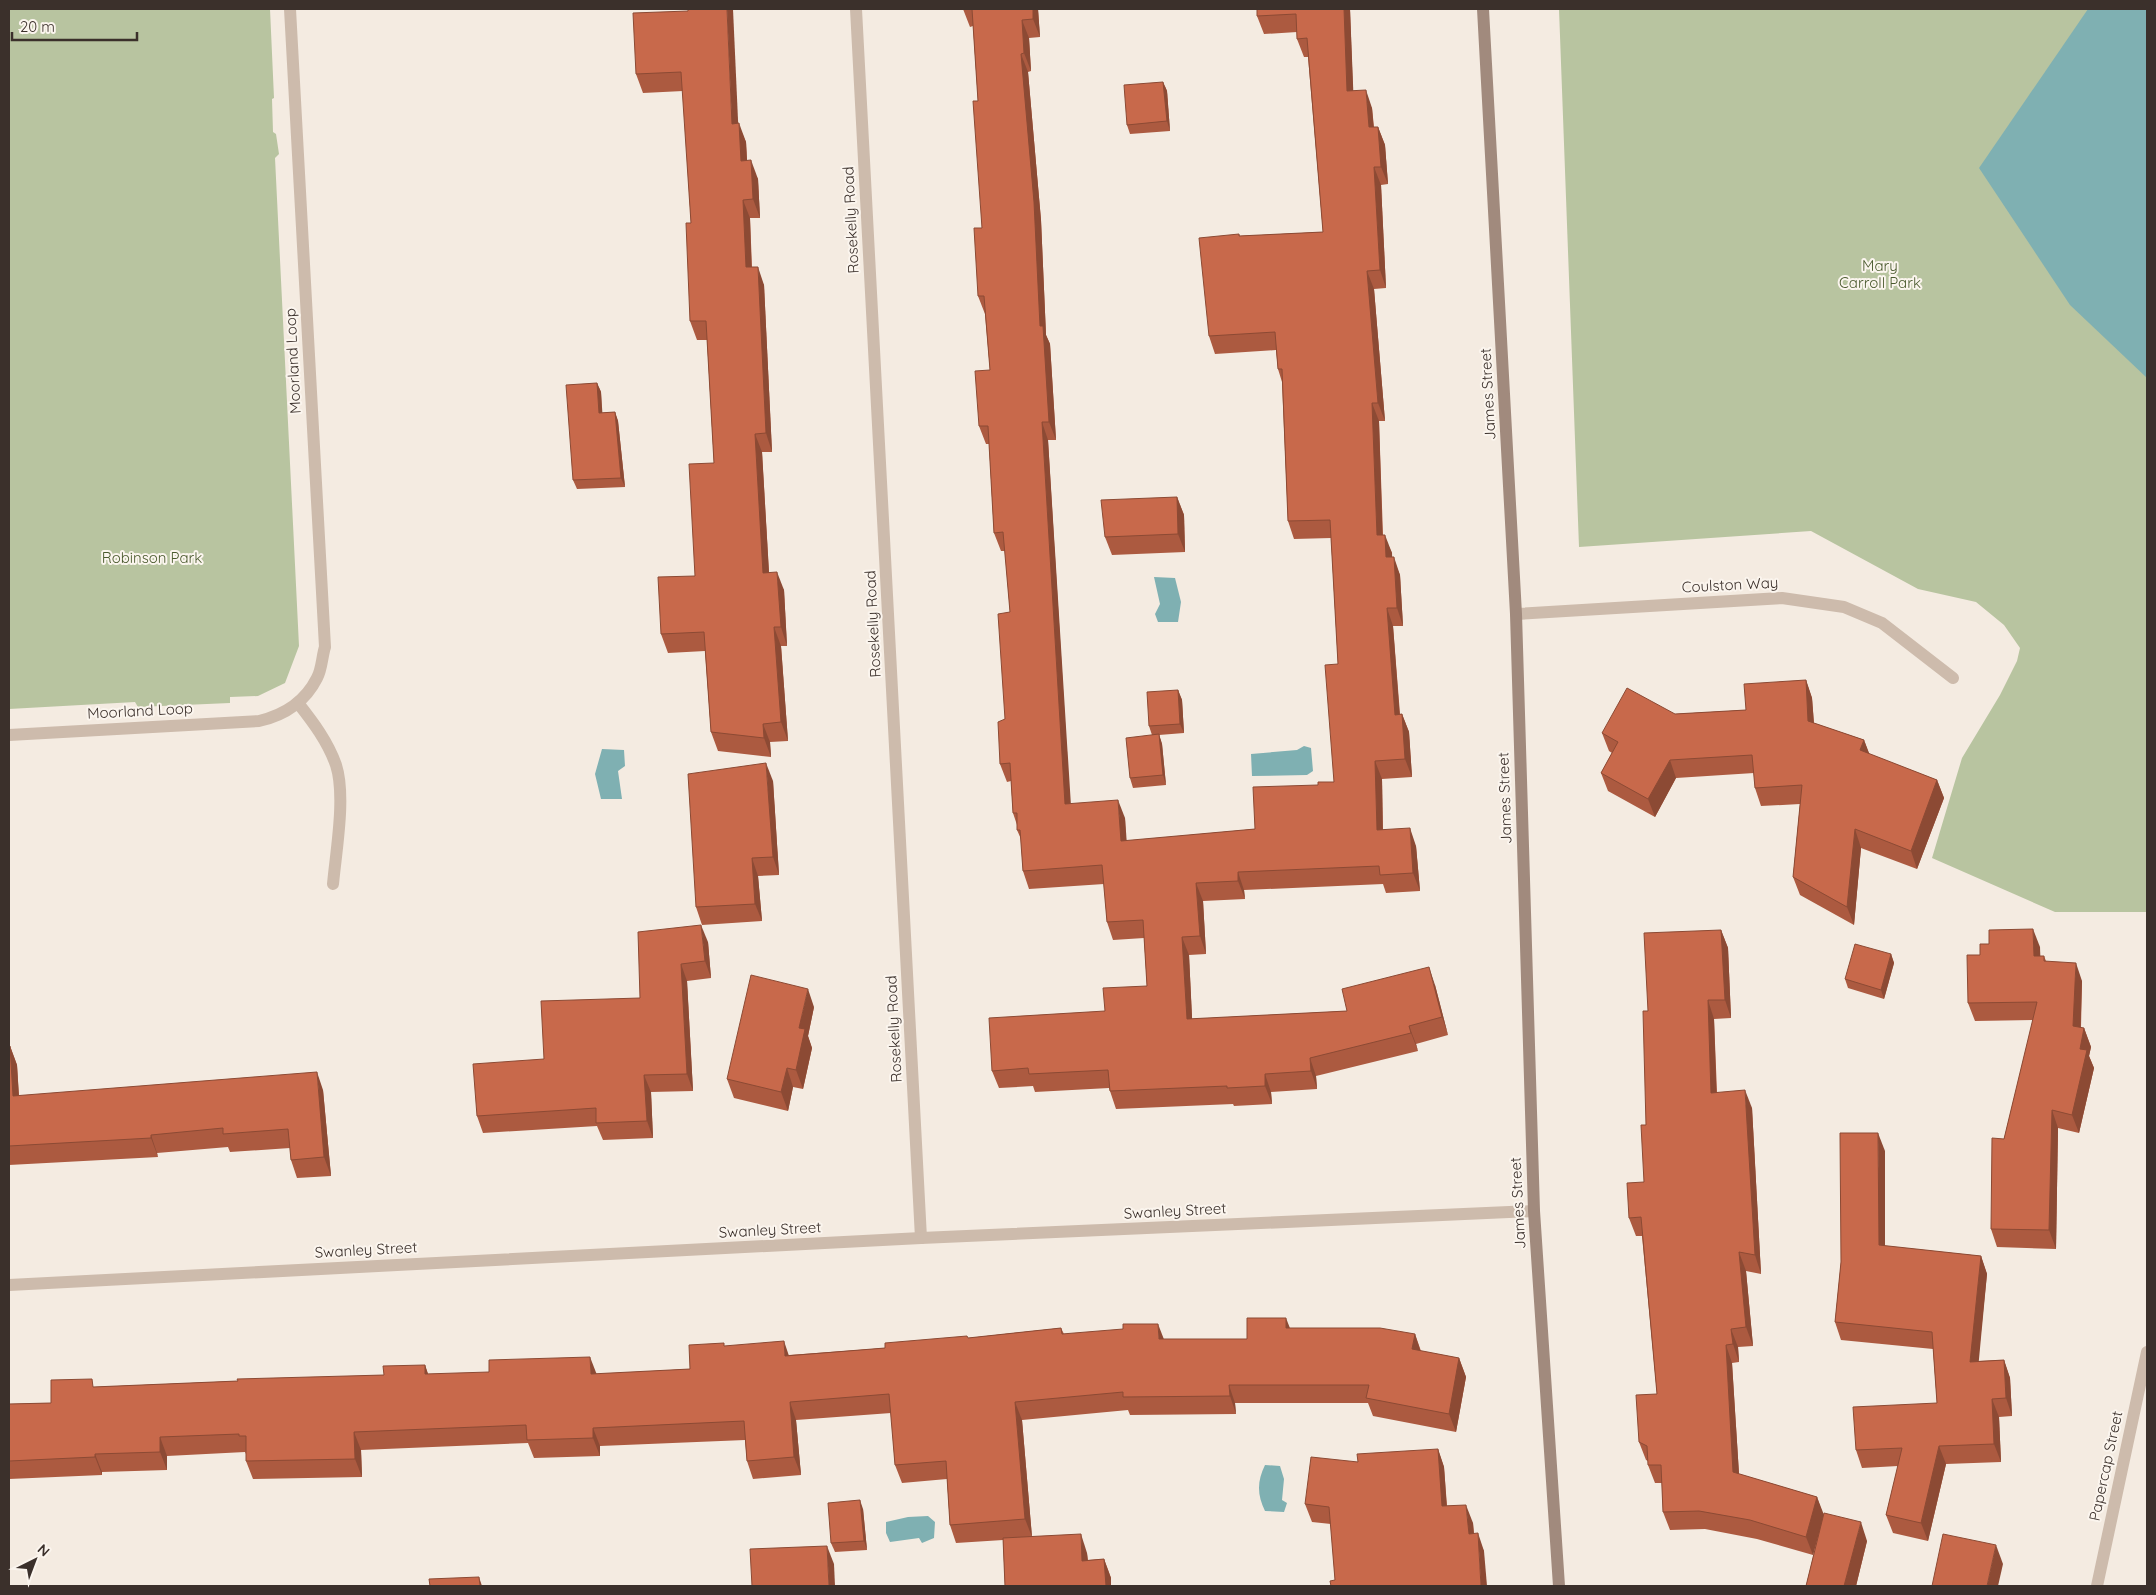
<svg xmlns="http://www.w3.org/2000/svg" width="2156" height="1595" font-family="Quicksand,sans-serif">
	<style>
		.green { fill: #b8c4a0 }
		.water { fill: #7fb0b2 }
		.lines { fill: none; stroke-linecap: round; stroke-linejoin: round }
		.street { stroke: #cdbbac; stroke-width: 12 }
		.secondary { stroke: #a18a7d; stroke-width: 12 }
		.wall { fill: #ac5a40 }
		.shaded-wall { fill: #8c4a34 }
		.building { fill: #c8694b; stroke: #8c4a34 }
		.labels { text-anchor: middle; stroke-width: 4; stroke-linejoin: round; paint-order: stroke }
		.street-label { font-size: 15px; fill: #3b302b; stroke: #fbf5ee }
		.park-label { font-size: 15px; fill: #4a5a2e; stroke: #fbf5ee }
	</style>
	<rect width="100%" height="100%" fill="#f4ebe1"/>
	<g class="green">
		<path d="M9,9H270L274,98L272,99L273,132L276,134L279,154L275,158L299,646L285,683L258,696L230,697V703L138,707L135,702L9,709Z"/>
		<path d="M1559,9H2147V912H2055L1932,858L1962,758L2000,695L2017,661L2020,648L2004,625L1976,602L1918,589L1811,531L1579,547Z"/>
	</g>
	<g class="water">
		<path d="M2088,9H2147V378L2070,305L1979,168Z"/>
		<path d="M1154,577L1175,578L1181,602L1178,622H1158L1155,614L1160,604Z"/>
		<path d="M1304,746L1311,748L1313,771L1307,775L1252,776L1251,754L1297,750Z"/>
		<path d="M602,749L624,750L625,766L618,771L622,799H601L595,774Z"/>
		<path d="M1265,1465L1280,1466L1284,1479L1282,1500L1287,1503L1284,1512L1265,1511C1257,1495 1257,1481 1265,1465Z"/>
		<path d="M928,1516L935,1522L934,1538L922,1543L919,1538L890,1542L886,1533V1522L908,1517Z"/>
	</g>
	<g class="lines">
		<g class="street">
			<path d="M856,9L921,1238"/>
			<path d="M1516,614L1782,598L1844,607L1882,623L1953,678"/>
			<path d="M298,703C313,722 328,742 336,765C346,796 336,851 333,884"/>
			<path d="M9,735L259,721C285,715 305,702 317,678C322,669 322,656 325,647L290,9"/>
			<path d="M9,1285L921,1238L1534,1211"/>
			<path d="M2097,1586L2147,1352"/>
		</g>
		<path class="secondary" d="M1483,9L1516,614L1534,1211L1559,1586"/>
	</g>
	<g class="wall">
		<path d="M963,9H1038L1040,37L1029,38L1031,71L1028,72L1041,220L1046,335L1050,344L1056,440H1048L1070,804L1125,818L1126,841L1255,829L1318,785L1334,782L1338,664L1331,538L1294,539L1288,521L1282,382L1278,369L1276,350L1215,354L1209,336L1239,234L1240,236L1323,232L1308,57H1304L1297,39V32L1264,34L1257,16V9H1350L1353,91L1372,108L1374,127H1378L1385,145L1388,184L1381,185L1386,288L1374,289L1385,421H1379L1383,535L1392,553V557L1400,575L1403,626H1393L1400,714H1402L1409,732L1412,777L1382,779L1383,830L1416,846L1420,891L1386,893L1383,884L1244,890L1245,899L1203,901L1206,954L1189,955L1192,1019L1347,1011L1435,985L1448,1035L1416,1044L1418,1051L1316,1076L1317,1089L1271,1092L1272,1104L1234,1106L1233,1104L1116,1109L1109,1088L1035,1092L1033,1086L999,1088L992,1071L1105,1011L1147,986L1144,938L1113,940L1107,922L1104,884L1029,889L1023,871L1021,839L1017,830V825L1013,813L1011,781L1007,782L1000,764L1005,719L1010,612L1005,551H1001L994,533L989,444H986L979,426L990,370L985,314L978,296L982,228L978,101L973,26L970,27Z"/>
		<path d="M688,11L746,142L747,160L758,179L760,218H750L752,267L764,285L772,452H762L769,572L784,590L787,646H781L788,741L770,742L771,757L718,751L711,732L705,651L668,653L661,634L695,576L714,463L707,340H697L690,321L691,223L683,91L643,93L636,74Z"/>
		<path d="M1163,82L1167,91L1170,131L1130,134L1127,125Z"/>
		<path d="M597,383L601,392L602,413L615,412L618,421L625,487L577,489L573,480Z"/>
		<path d="M1177,497L1184,515L1185,552L1112,555L1105,537Z"/>
		<path d="M1806,680L1812,698L1814,723L1864,740L1869,754L1937,780L1944,798L1917,869L1861,848L1854,925L1800,895L1793,877L1800,804L1761,806L1755,788L1754,773L1676,778L1655,817L1608,791L1601,773L1612,753L1609,751L1602,733L1675,714L1746,710Z"/>
		<path d="M1178,690L1182,700L1184,733L1159,735L1162,744L1166,785L1133,788L1130,778L1152,735L1149,726Z"/>
		<path d="M773,781L779,875L758,876L762,921L702,925L696,907Z"/>
		<path d="M1721,930L1728,948L1731,1018L1714,1019L1717,1092L1752,1108L1761,1274L1746,1271L1753,1346L1738,1347L1739,1362L1732,1363L1739,1474L1817,1497L1823,1515L1867,1541L1856,1586H1806L1821,1524L1813,1555L1757,1539L1705,1529L1670,1530L1663,1512L1662,1483H1655L1648,1465V1461L1646,1460L1639,1442L1657,1394L1642,1236H1636L1629,1218L1644,1182L1646,1125Z"/>
		<path d="M708,942L711,978L687,981L693,1091L651,1092L653,1138L603,1140L597,1126L483,1133L477,1116L640,998Z"/>
		<path d="M1989,944L2040,947V956H2044L2046,961L2082,981L2081,1028H2084L2091,1047L2089,1056L2094,1068L2079,1133L2058,1128L2056,1249L1997,1247L1991,1229L2004,1139L2033,1020L1975,1021L1968,1003L1980,955Z"/>
		<path d="M1891,954L1894,963L1884,999L1848,988L1845,979Z"/>
		<path d="M814,1007L808,1036L812,1048L803,1089L793,1087L788,1111L734,1098L727,1079Z"/>
		<path d="M9,1046H10L17,1065L19,1096L323,1090L331,1176L297,1178L291,1160L290,1148L230,1152L228,1147L157,1153L158,1157L9,1165Z"/>
		<path d="M1885,1151V1246L1981,1256L1987,1274L1978,1361L2004,1360L2010,1378L2012,1416L1999,1417L2001,1462L1946,1464L1928,1541L1893,1533L1886,1515L1898,1466L1862,1468L1856,1450L1937,1403L1933,1349L1841,1340L1835,1322L1841,1262Z"/>
		<path d="M1061,1328L1064,1334L1164,1339H1247L1290,1328L1415,1334L1421,1351L1459,1358L1466,1377L1456,1432L1373,1416L1368,1403H1235L1236,1414L1130,1415L1128,1410L1022,1420L1032,1537L1087,1553L1088,1560L1104,1559L1111,1578V1586H1005L1003,1540L956,1543L950,1525L947,1479L902,1483L895,1465L891,1413L796,1420L801,1475L753,1479L747,1461L745,1440L600,1446V1456L534,1458L528,1443L361,1450L362,1477L253,1479L246,1461V1454L245,1452L167,1456V1470L102,1472V1475L9,1479V1404L51,1403L95,1387L384,1375L425,1365L428,1374H597L690,1369L724,1346L789,1355L885,1348L968,1338Z"/>
		<path d="M1438,1449L1444,1467L1447,1506L1473,1523L1474,1533L1484,1551L1335,1580L1331,1524L1312,1522L1305,1504Z"/>
		<path d="M863,1509L867,1550L835,1552L831,1543Z"/>
	</g>
	<g class="shaded-wall">
		<path d="M727,9H733L739,142L732,124Z"/>
		<path d="M1033,9H1038L1040,37L1033,19Z"/>
		<path d="M1344,9H1350L1354,109L1347,91Z"/>
		<path d="M1022,20L1029,38L1031,71L1024,53Z"/>
		<path d="M1021,54L1028,72L1041,220L1046,335L1050,344L1056,440L1049,422L1040,326Z"/>
		<path d="M1163,82L1167,91L1170,131L1167,121Z"/>
		<path d="M1366,90L1372,108L1375,145L1369,127Z"/>
		<path d="M739,123L746,142L748,179L741,161Z"/>
		<path d="M1378,127L1385,145L1388,184L1381,167Z"/>
		<path d="M751,160L758,179L760,218L753,199Z"/>
		<path d="M1374,167L1381,185L1386,288L1380,270Z"/>
		<path d="M743,200L750,218L752,285L746,267Z"/>
		<path d="M758,267L764,285L772,452L766,433Z"/>
		<path d="M1367,271L1374,289L1385,421L1378,403Z"/>
		<path d="M597,383L601,392L603,423L599,413Z"/>
		<path d="M1372,403L1379,421L1383,553L1377,535Z"/>
		<path d="M615,412L618,421L625,487L621,478Z"/>
		<path d="M1042,422L1048,440L1072,822L1065,804Z"/>
		<path d="M755,434L762,452L770,591L763,573Z"/>
		<path d="M1177,497L1184,515L1185,552L1178,534Z"/>
		<path d="M1385,535L1392,553L1393,575L1386,557Z"/>
		<path d="M1394,557L1400,575L1403,626L1397,608Z"/>
		<path d="M777,572L784,590L787,646L781,627Z"/>
		<path d="M1387,608L1393,626L1401,733L1395,715Z"/>
		<path d="M774,627L781,646L788,741L781,722Z"/>
		<path d="M1806,680L1812,698L1815,739L1808,721Z"/>
		<path d="M1178,690L1182,700L1184,733L1180,724Z"/>
		<path d="M1402,714L1409,732L1412,777L1405,759Z"/>
		<path d="M763,724L770,742L771,757L764,738Z"/>
		<path d="M1159,734L1162,744L1166,785L1163,775Z"/>
		<path d="M1864,740L1871,758L1860,750Z"/>
		<path d="M1670,760L1676,778L1655,817L1648,799Z"/>
		<path d="M1375,761L1382,779L1383,848L1377,830Z"/>
		<path d="M766,763L773,781L779,875L773,857Z"/>
		<path d="M1937,780L1944,798L1917,869L1911,851Z"/>
		<path d="M1118,800L1125,818L1128,859L1121,841Z"/>
		<path d="M1410,828L1416,846L1420,891L1413,873Z"/>
		<path d="M1855,829L1861,848L1854,925L1847,907Z"/>
		<path d="M752,858L758,876L762,921L755,904Z"/>
		<path d="M1238,872L1244,890L1245,899L1238,881Z"/>
		<path d="M1196,883L1203,901L1206,954L1200,936Z"/>
		<path d="M701,925L708,942L711,978L705,961Z"/>
		<path d="M2033,929L2040,947L2041,974L2034,956Z"/>
		<path d="M1721,930L1728,948L1731,1018L1725,1000Z"/>
		<path d="M1182,937L1189,955L1193,1037L1187,1019Z"/>
		<path d="M1891,954L1894,963L1884,999L1881,990Z"/>
		<path d="M2076,963L2082,981L2080,1044L2073,1026Z"/>
		<path d="M681,964L687,981L693,1091L687,1074Z"/>
		<path d="M1429,967L1435,985L1448,1035L1442,1017Z"/>
		<path d="M808,989L814,1007L808,1036L812,1048L803,1089L796,1070L799,1028Z"/>
		<path d="M1708,1000L1714,1019L1717,1111L1711,1093Z"/>
		<path d="M1409,1026L1416,1044L1418,1051L1411,1033Z"/>
		<path d="M2084,1028L2091,1047L2089,1056L2094,1068L2079,1133L2072,1115L2080,1049Z"/>
		<path d="M10,1046L17,1065L20,1115L13,1096Z"/>
		<path d="M1310,1058L1316,1076L1317,1089L1311,1071Z"/>
		<path d="M787,1068L793,1087L788,1111L781,1092Z"/>
		<path d="M317,1072L323,1090L331,1176L324,1157Z"/>
		<path d="M1265,1074L1271,1092L1272,1104L1265,1086Z"/>
		<path d="M644,1075L651,1092L653,1138L647,1121Z"/>
		<path d="M1745,1090L1752,1108L1761,1274L1755,1255Z"/>
		<path d="M2052,1110L2058,1128L2056,1249L2049,1230Z"/>
		<path d="M1878,1133L1885,1151V1263L1879,1245Z"/>
		<path d="M151,1135L157,1153L158,1157L151,1138Z"/>
		<path d="M1739,1252L1746,1271L1753,1346L1746,1327Z"/>
		<path d="M1981,1256L1987,1274L1977,1380L1970,1362Z"/>
		<path d="M1286,1318L1293,1336L1286,1328Z"/>
		<path d="M1158,1324L1165,1342L1159,1339Z"/>
		<path d="M1731,1329L1738,1347L1739,1362L1733,1344Z"/>
		<path d="M1415,1334L1421,1353L1412,1349Z"/>
		<path d="M784,1341L790,1359L785,1356Z"/>
		<path d="M1726,1345L1732,1363L1740,1490L1733,1472Z"/>
		<path d="M590,1357L597,1375L591,1374Z"/>
		<path d="M1459,1358L1466,1377L1456,1432L1449,1414Z"/>
		<path d="M2004,1360L2010,1378L2012,1416L2006,1398Z"/>
		<path d="M425,1365L431,1383L425,1374Z"/>
		<path d="M1229,1385L1235,1403L1236,1414L1230,1396Z"/>
		<path d="M1992,1399L1999,1417L2001,1462L1994,1444Z"/>
		<path d="M790,1402L796,1420L801,1475L794,1457Z"/>
		<path d="M1015,1402L1022,1420L1032,1537L1025,1519Z"/>
		<path d="M593,1428L600,1446V1456L593,1438Z"/>
		<path d="M354,1432L361,1450L362,1477L355,1459Z"/>
		<path d="M160,1437L167,1456V1470L160,1452Z"/>
		<path d="M1939,1446L1946,1464L1928,1541L1921,1523Z"/>
		<path d="M1438,1449L1444,1467L1448,1525L1442,1506Z"/>
		<path d="M95,1454L102,1472V1475L95,1457Z"/>
		<path d="M1817,1497L1824,1515L1813,1555L1806,1537Z"/>
		<path d="M860,1500L863,1509L867,1550L864,1541Z"/>
		<path d="M1466,1505L1473,1523L1475,1552L1469,1534Z"/>
		<path d="M1861,1522L1867,1541L1856,1586H1844Z"/>
		<path d="M1478,1533L1484,1551L1487,1586H1481Z"/>
		<path d="M1081,1534L1087,1553L1089,1579L1082,1561Z"/>
		<path d="M1996,1545L2003,1564L1998,1586H1987Z"/>
		<path d="M827,1546L834,1564L835,1586H829Z"/>
		<path d="M1104,1559L1111,1578V1586H1106Z"/>
		<path d="M479,1577L482,1586H480Z"/>
	</g>
	<g class="building">
		<path d="M688,9H727L732,124L739,123L741,161L751,160L753,199L743,200L746,267H758L766,433L755,434L763,573L777,572L781,627H774L781,722L763,724L764,738L711,732L704,632L661,634L658,577L695,576L689,464L714,463L706,321H690L686,223H691L681,72L636,74L633,13L688,11Z"/>
		<path d="M972,9H1033V19L1022,20L1024,53L1021,54L1034,202L1040,326H1043L1049,422H1042L1065,804L1118,800L1121,841L1255,829L1253,787L1318,785V782H1334L1325,665L1338,664L1330,520L1288,521L1282,369H1278L1275,332L1209,336L1199,238L1239,234V236L1323,232L1307,38L1297,39L1296,14L1257,16V9H1344L1347,91L1366,90L1369,127H1378L1381,167H1374L1380,270L1367,271L1378,403H1372L1377,535H1385L1386,557H1394L1397,608H1387L1395,715L1402,714L1405,759L1375,761L1377,830L1410,828L1413,873L1380,875L1379,866L1238,872V881L1196,883L1200,936L1182,937L1187,1019L1347,1011L1342,989L1429,967L1442,1017L1409,1026L1411,1033L1310,1058L1311,1071L1265,1074V1086L1227,1088V1086L1110,1091L1108,1070L1029,1074L1028,1068L992,1071L989,1018L1105,1011L1103,988L1147,986L1143,920L1107,922L1102,865L1023,871L1020,830H1017V813H1013L1010,763L1000,764L998,722L1005,719L998,614L1010,612L1003,532L994,533L988,426H979L975,371L990,370L984,296H978L974,228H982L973,101H978Z"/>
		<path d="M1163,82L1167,121L1127,125L1124,85Z"/>
		<path d="M597,383L599,413L615,412L621,478L573,480L566,385Z"/>
		<path d="M1177,497L1178,534L1105,537L1101,500Z"/>
		<path d="M1806,680L1808,721L1864,740L1860,750L1937,780L1911,851L1855,829L1847,907L1793,877L1802,785L1755,788L1752,755L1670,760L1648,799L1601,773L1618,742L1602,733L1627,688L1675,714L1746,710L1744,684Z"/>
		<path d="M1178,690L1180,724L1149,726L1147,692Z"/>
		<path d="M1159,734L1163,775L1130,778L1126,738Z"/>
		<path d="M766,763L773,857L752,858L755,904L696,907L688,774Z"/>
		<path d="M701,925L705,961L681,964L687,1074L644,1075L647,1121L596,1123V1108L477,1116L473,1064L544,1059L541,1001L640,998L638,932Z"/>
		<path d="M2033,929L2034,956H2044V961L2076,963L2073,1026L2084,1028L2080,1049L2087,1050L2072,1115L2052,1110L2049,1230L1991,1229L1992,1138L2004,1139L2037,1002L1968,1003L1967,955H1980V944H1989V930Z"/>
		<path d="M1721,930L1725,1000H1708L1711,1093L1745,1090L1755,1255L1739,1252L1746,1327L1731,1329L1733,1344L1726,1345L1733,1472L1817,1497L1806,1537L1750,1520L1699,1511L1663,1512L1661,1465H1648L1647,1446L1639,1442L1636,1395L1657,1394L1641,1217L1629,1218L1627,1183L1644,1182L1641,1125H1646L1643,1011H1648L1644,933Z"/>
		<path d="M1855,944L1891,954L1881,990L1845,979Z"/>
		<path d="M751,975L808,989L799,1028L805,1029L796,1070L787,1068L781,1092L727,1079Z"/>
		<path d="M9,1046H10L13,1096L317,1072L324,1157L291,1160L288,1129L223,1134V1128L151,1135V1138L9,1146Z"/>
		<path d="M1840,1133H1878L1879,1245L1981,1256L1970,1362L2004,1360L2006,1398L1992,1399L1994,1444L1939,1446L1921,1523L1886,1515L1902,1448L1856,1450L1853,1407L1937,1403L1932,1332L1835,1322L1841,1262Z"/>
		<path d="M1247,1318H1286V1328H1380L1415,1334L1412,1349L1459,1358L1449,1414L1366,1398L1369,1385H1229L1230,1396L1123,1397V1392L1015,1402L1025,1519L950,1525L946,1461L895,1465L889,1394L790,1402L794,1457L747,1461L744,1421L593,1428V1438L527,1440L526,1425L354,1432L355,1459L246,1461V1436H239V1434L160,1437V1452L95,1454V1457L9,1461V1404L51,1403V1380L92,1379L93,1387L238,1381L237,1379L384,1375L383,1366L425,1365V1374L489,1372V1360L590,1357L591,1374L690,1369L689,1345L724,1343V1346L784,1341L785,1356L885,1348V1343L967,1336L968,1338L1061,1328L1062,1334L1123,1329V1324H1158L1159,1339H1247Z"/>
		<path d="M1438,1449L1442,1506L1466,1505L1469,1534L1478,1533L1481,1586H1331L1330,1581L1335,1580L1329,1507L1305,1504L1311,1457L1358,1462L1357,1454Z"/>
		<path d="M860,1500L864,1541L831,1543L828,1503Z"/>
		<path d="M1824,1513L1861,1522L1844,1586H1806Z"/>
		<path d="M1081,1534L1082,1561L1104,1559L1106,1586H1005L1003,1538Z"/>
		<path d="M1943,1534L1996,1545L1987,1586H1932Z"/>
		<path d="M827,1546L829,1586H752L750,1549Z"/>
		<path d="M479,1577L480,1586H430L429,1579Z"/>
	</g>
	<g class="labels">
		<g class="street-label">
			<text transform="translate(851 220) rotate(-93)" y="5">Rosekelly Road</text>
			<text transform="translate(293 361) rotate(-93)" y="5">Moorland Loop</text>
			<text transform="translate(1488 394) rotate(-93)" y="5">James Street</text>
			<text transform="translate(1730 585) rotate(-3)" y="5">Coulston Way</text>
			<text transform="translate(873 624) rotate(-93)" y="5">Rosekelly Road</text>
			<text transform="translate(140 711) rotate(-3)" y="5">Moorland Loop</text>
			<text transform="translate(1505 798) rotate(-92)" y="5">James Street</text>
			<text transform="translate(894 1029) rotate(-93)" y="5">Rosekelly Road</text>
			<text transform="translate(1518 1203) rotate(-93)" y="5">James Street</text>
			<text transform="translate(1175 1211) rotate(-3)" y="5">Swanley Street</text>
			<text transform="translate(770 1230) rotate(-3)" y="5">Swanley Street</text>
			<text transform="translate(366 1250) rotate(-3)" y="5">Swanley Street</text>
			<text transform="translate(2106 1466) rotate(-78)" y="5">Papercap Street</text>
		</g>
		<g class="park-label">
			<text x="1880" y="271">Mary<tspan x="1880" dy="17">Carroll Park</tspan></text>
			<text x="152" y="563">Robinson Park</text>
		</g>
	</g>
	<rect width="2156" height="1595" fill="none" stroke="#3b302b" stroke-width="20"/>
	<g transform="translate(35 1560) rotate(42)" stroke="#fbf5ee" stroke-width="4" paint-order="stroke">
	<path d="M0-4L9 19L0 12L-9 19Z" fill="#3b302b"/>
	<text y="-8" font-size="14" font-weight="bold" text-anchor="middle" fill="#3b302b">N</text>
	</g>
	<path d="M12 32v8h125v-8" fill="none" stroke="#3b302b" stroke-width="2.5"/>
	<text x="20" y="32" font-size="15" fill="#3b302b" stroke="#fbf5ee" stroke-width="4" paint-order="stroke">20 m</text>
</svg>
